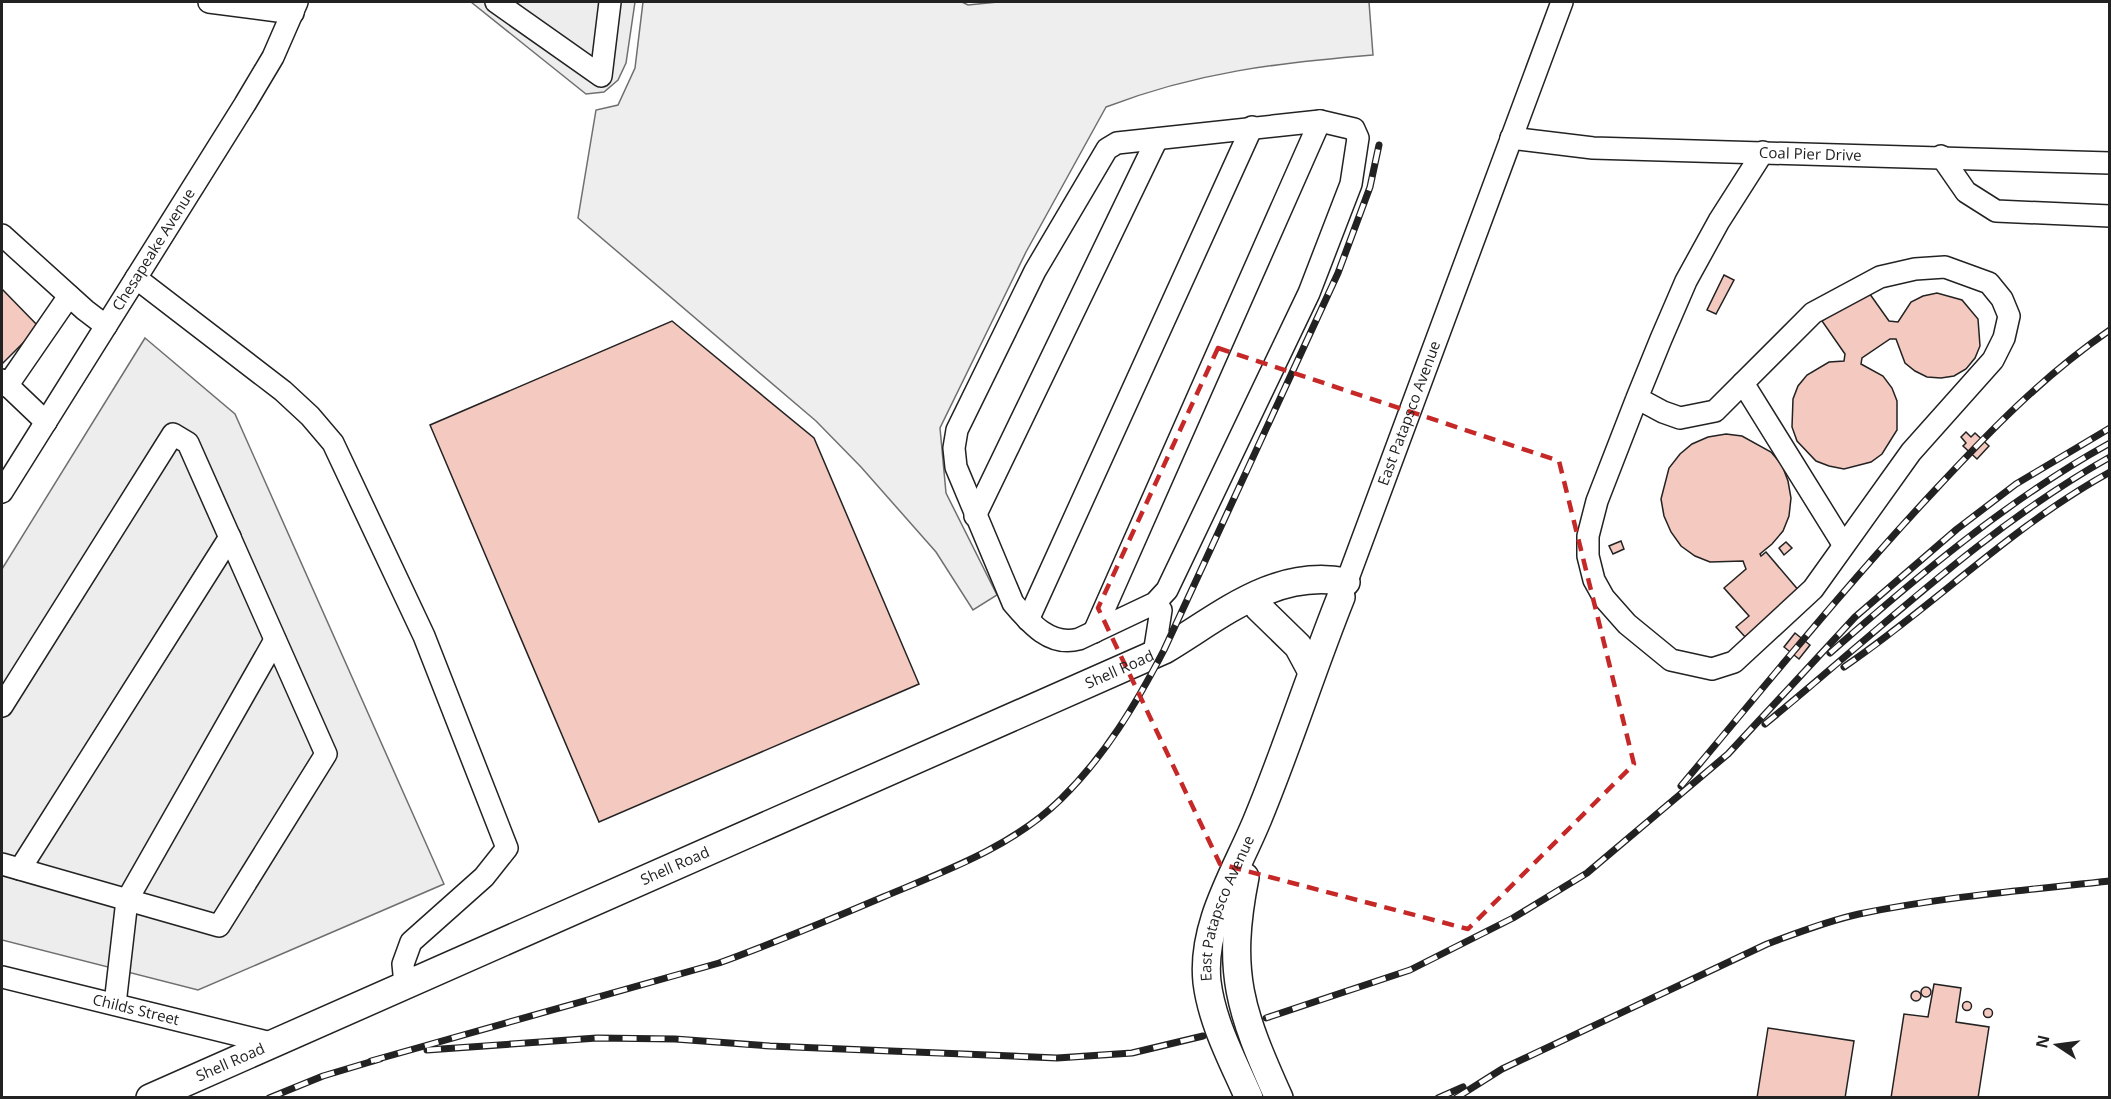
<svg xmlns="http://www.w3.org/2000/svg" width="2111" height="1099" font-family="'Open Sans',sans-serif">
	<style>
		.green { fill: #eee; stroke: #6f6f6f; stroke-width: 1.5 }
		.parking { fill: #ededed; stroke: #6f6f6f; stroke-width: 1.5 }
		.building { fill: #f3c9c0; stroke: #222; stroke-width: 1.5 }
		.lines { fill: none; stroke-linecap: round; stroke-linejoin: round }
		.minor-casing { stroke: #222; stroke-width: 24 }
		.major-casing { stroke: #222; stroke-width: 30 }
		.minor { stroke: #fff; stroke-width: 21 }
		.major { stroke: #fff; stroke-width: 27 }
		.rail-casing { stroke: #222; stroke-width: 7 }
		.rail { stroke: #fff; stroke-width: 4.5; stroke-dasharray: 14; stroke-linecap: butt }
		.marked { fill: none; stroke: #c62828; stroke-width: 4.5; stroke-dasharray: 12 8; stroke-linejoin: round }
		.labels { text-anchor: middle; stroke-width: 4.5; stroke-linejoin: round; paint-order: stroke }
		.street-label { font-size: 15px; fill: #222; stroke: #fff }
	</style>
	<rect width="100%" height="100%" fill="#fff"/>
	<path class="green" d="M643,2H962L968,5L998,2H1369L1373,55C1277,63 1197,72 1106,107L1026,252L940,428L946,493L997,595L973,610L936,552L861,467L816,421L578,218L596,110L618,105L635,68Z"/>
	<g class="parking">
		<path d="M471,2H635L626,63L618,80L604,92L586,94Z"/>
		<path d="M145,338L235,414L444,884L198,990L2,940V569Z"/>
	</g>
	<g class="building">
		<path d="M1724,275L1734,280L1716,314L1707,310Z"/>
		<path d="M2,289L39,327L2,364Z"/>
		<path d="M1867,290L1889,321L1898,322L1911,302L1923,296L1937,293L1962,300L1978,319L1980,346L1975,358L1966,369L1954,376L1941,378L1927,377L1915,371L1905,363L1896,339H1890L1862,358L1861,364L1883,376L1892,388L1897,401V430L1882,454L1871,462L1844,469L1829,466L1816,461L1797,441L1792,427L1793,399L1798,386L1807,375L1829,362L1844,361L1845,354L1822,321Z"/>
		<path d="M672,321L814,438L919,684L599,822L430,425Z"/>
		<path d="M1966,432L1971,437L1975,433L1989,446L1977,459L1963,446L1966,443L1961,437Z"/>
		<path d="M1726,434L1742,436L1771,452L1782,465L1788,481L1791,498L1789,516L1783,531L1772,544L1760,554L1761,556L1766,552L1800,592L1747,639L1736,627L1749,616L1724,588L1746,569L1743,561L1710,562L1695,556L1681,546L1671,532L1664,516L1661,499L1669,468L1680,454L1692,444L1708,437Z"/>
		<path d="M1621,541L1624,549L1613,554L1609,546Z"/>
		<path d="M1786,542L1792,548L1784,555L1779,548Z"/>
		<path d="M1795,633L1810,645L1799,659L1784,647Z"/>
		<path d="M1934,984L1961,988L1956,1022L1989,1027L1978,1098H1891L1904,1014L1928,1017Z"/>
		<circle cx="1926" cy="992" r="5"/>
		<circle cx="1916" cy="996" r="5"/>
		<circle cx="1967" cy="1006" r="4.5"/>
		<circle cx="1988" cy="1013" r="4.5"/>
		<path d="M1768,1028L1854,1041L1845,1098H1757Z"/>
	</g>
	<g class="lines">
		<defs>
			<g id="minor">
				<path d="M209,2L293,13"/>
				<path d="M496,2L601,76L610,2"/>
				<path id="s1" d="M1511,138L1593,148L2110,163"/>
				<path d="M1941,156L1966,192L1996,211L2110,216"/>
				<path d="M2,235L85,310L106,326"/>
				<path d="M136,278L283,391L310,416L333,443L424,636L507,848L484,877L411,942L403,964L405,984"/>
				<path d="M2,380L46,422"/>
				<path d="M1743,383L1843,544"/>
				<path d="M7,386L69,296"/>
				<path d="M1637,398L1663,412L1680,418L1715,411L1813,313L1880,277L1915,269L1945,267L1989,283L2002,299L2009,316L2004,338L1993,360L1911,452L1813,589L1734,662L1712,669L1671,660L1627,624L1604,598L1594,580L1588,556V536L1597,501L1637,398L1661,339L1686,281L1719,221L1763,152"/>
				<path id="s2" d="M2,492L245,104L273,57L297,2"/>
				<path d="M975,516L1157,139"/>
				<path id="s3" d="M1341,597L1562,2"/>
				<path d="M1028,620L1252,127"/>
				<path d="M1094,632L1320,121"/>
				<path d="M1154,654L1161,610L1155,603L1167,590L1309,293L1351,184L1358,138L1354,129L1320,121L1117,143L1107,149L1035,271L957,430L954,448L956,467L1013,603C1030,623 1050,647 1079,639L1155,603"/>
				<path d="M2,706L173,434L188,443L326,754L219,926L2,864"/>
				<path d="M20,869L230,537"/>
				<path id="s4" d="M2,977L271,1043"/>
				<path d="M115,1004L127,900L275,640"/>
			</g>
			<g id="major">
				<path d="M1259,608L1298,646L1312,672"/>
				<path d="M1245,877C1226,973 1240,1011 1279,1098"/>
				<path id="s5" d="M150,1098L1164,650C1221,616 1275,568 1346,582"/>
				<path id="s6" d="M1249,1098C1233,1061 1212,1023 1207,982C1201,926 1235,873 1256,823C1287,749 1311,672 1341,597"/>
			</g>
		</defs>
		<use href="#minor" class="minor-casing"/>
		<use href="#major" class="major-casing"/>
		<use href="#minor" class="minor"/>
		<use href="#major" class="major"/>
		<defs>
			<g id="rail">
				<path d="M1830,653C1918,576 2007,500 2110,443"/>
				<path d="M1844,667C1935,605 2012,526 2110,472"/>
				<path d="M1765,724C1878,632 1982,529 2110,457"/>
				<path d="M1681,786C1765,686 1847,584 1936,489C1990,431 2043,376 2110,330"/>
				<path d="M1266,1018L1410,970L1513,918L1587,873L1728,754L1855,617L1957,529L2016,484L2110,428"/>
				<path d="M427,1050L597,1038L675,1039L770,1046L1057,1058L1132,1053L1203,1036"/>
				<path d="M371,1061L719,963C774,943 829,920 883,897C945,871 1012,847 1061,799C1105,756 1136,704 1164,650L1338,273L1370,187L1379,145"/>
				<path d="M269,1098L323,1076L380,1059"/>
				<path d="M1438,1098L1463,1087"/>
				<path d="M1456,1098L1502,1069L1767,944C1797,933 1827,921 1859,914C1941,897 2026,890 2110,881"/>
			</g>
		</defs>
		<use href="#rail" class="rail-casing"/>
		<use href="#rail" class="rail"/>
	</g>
	<path class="marked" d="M1218,348L1559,461L1634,764L1468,929L1220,864L1098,608Z"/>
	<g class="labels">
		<g class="street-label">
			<text dy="5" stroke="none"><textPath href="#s1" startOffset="300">Coal Pier Drive</textPath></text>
			<text dy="5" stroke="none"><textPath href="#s2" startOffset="286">Chesapeake Avenue</textPath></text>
			<text dy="5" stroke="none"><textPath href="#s3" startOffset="196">East Patapsco Avenue</textPath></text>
			<text dy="5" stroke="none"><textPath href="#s5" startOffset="1060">Shell Road</textPath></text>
			<text dy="5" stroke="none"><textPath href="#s5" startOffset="574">Shell Road</textPath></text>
			<text dy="5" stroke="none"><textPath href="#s6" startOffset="201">East Patapsco Avenue</textPath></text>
			<text dy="5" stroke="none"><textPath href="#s4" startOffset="138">Childs Street</textPath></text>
			<text dy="5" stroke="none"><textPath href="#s5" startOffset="88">Shell Road</textPath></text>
		</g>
	</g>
	<rect width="2111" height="1099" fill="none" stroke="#222222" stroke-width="6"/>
	<g transform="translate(2057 1045) rotate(283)" stroke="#ffffff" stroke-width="4.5" paint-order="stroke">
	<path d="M0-4.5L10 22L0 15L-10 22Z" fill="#222222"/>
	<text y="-9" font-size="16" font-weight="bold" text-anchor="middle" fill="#222222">N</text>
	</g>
</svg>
